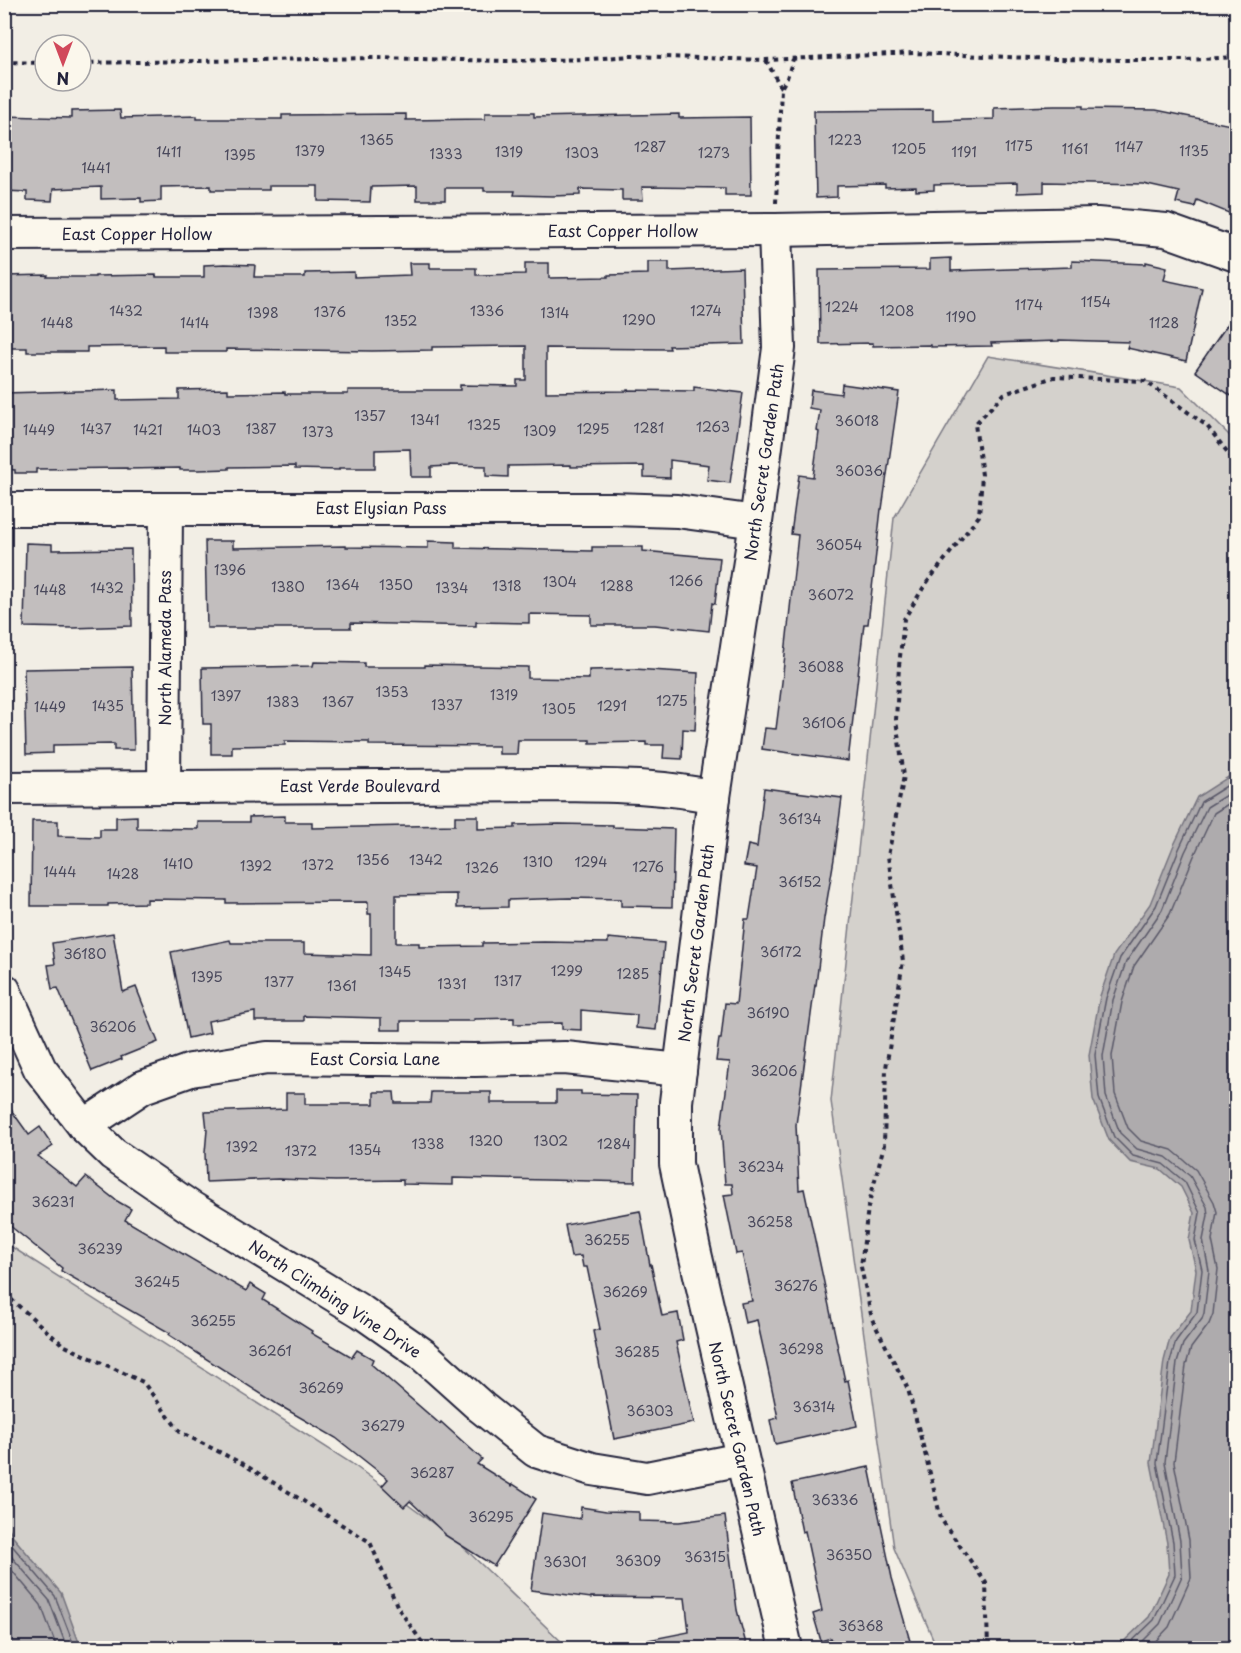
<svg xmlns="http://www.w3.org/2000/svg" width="1241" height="1653" font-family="'Playpen Sans',sans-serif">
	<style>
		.green { fill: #d4d1cc; stroke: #7b7a84; stroke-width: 1.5 }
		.water { fill: #aeabad; stroke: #76747f; stroke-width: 1.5 }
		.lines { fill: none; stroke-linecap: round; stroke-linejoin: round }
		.shore { stroke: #5a5969; stroke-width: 1.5 }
		.building { fill: #c2bebe; stroke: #22223b; stroke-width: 1.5 }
		.minor-casing { stroke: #22223b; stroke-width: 36 }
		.path { stroke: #22223b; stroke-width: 4; stroke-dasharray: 4.5 4.5; stroke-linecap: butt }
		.minor { stroke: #fbf7ec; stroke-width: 32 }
		.labels { text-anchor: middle; stroke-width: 6; stroke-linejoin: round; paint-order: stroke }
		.number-label { font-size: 14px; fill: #4a495c }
		.street-label { font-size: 16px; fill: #22223b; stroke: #fbf7ec }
	</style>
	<rect width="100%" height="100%" fill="#f2eee5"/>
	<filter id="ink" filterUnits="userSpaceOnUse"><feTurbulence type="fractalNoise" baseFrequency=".0167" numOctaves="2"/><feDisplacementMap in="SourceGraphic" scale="12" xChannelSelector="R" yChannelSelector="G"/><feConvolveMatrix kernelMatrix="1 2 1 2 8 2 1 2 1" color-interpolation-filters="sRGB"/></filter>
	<g filter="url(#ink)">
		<g class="green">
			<path d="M988,356L1181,387L1236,442V1648H937L894,1548L831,1101L894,518Z"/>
			<path d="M4,1242L351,1463L456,1540L568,1648H5Z"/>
		</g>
		<g class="water">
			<path d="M1236,772V1648H1117L1149,1617L1169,1574L1167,1543L1151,1463L1164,1361L1170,1338L1191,1311L1196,1270L1189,1240L1194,1213L1181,1187L1160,1169L1130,1162L1109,1140L1093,1099L1089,1055L1100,996L1114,955L1150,904L1173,847L1197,797Z"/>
			<path d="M5,1520L14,1538L61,1593L81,1648H5Z"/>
		</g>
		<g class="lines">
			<g class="shore">
				<path d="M4,1533L9,1542L55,1596L75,1648"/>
				<path d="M4,1548L49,1600L67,1648"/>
				<path d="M4,1561L41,1605L57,1648"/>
				<path d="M1125,1648L1154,1620L1175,1575L1173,1542L1157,1463L1170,1362L1176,1341L1197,1312L1202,1270L1195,1240L1200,1213L1185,1182L1163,1164L1133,1156L1114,1137L1099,1098L1095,1055L1106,998L1120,958L1156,906L1179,849L1201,802L1236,780"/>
				<path d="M1136,1648L1160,1624L1182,1576L1180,1541L1165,1462L1177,1363L1183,1344L1202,1319L1204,1313L1209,1271L1203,1240L1208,1215L1207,1207L1190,1176L1166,1157L1137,1149L1120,1133L1106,1096L1103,1056L1113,1000L1126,962L1162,910L1185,852L1207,807L1236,789"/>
				<path d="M1149,1648L1169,1627L1191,1578L1189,1540L1174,1462L1186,1365L1191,1348L1209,1324L1213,1314L1218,1269L1212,1240L1217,1212L1214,1202L1196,1170L1172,1150L1141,1141L1128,1128L1115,1094L1112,1056L1122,1002L1134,966L1170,914L1194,856L1214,813L1236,799"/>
			</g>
		</g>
		<g class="building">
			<path d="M1054,106H1083V109L1156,110L1236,126V216L1197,200L1195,207L1176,203L1179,192L1143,184L1044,182V192L1017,193V183L934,185V190L916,191V187L885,188V185L837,186V197L816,198L814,111L933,110V121L994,119V108Z"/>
			<path d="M120,110L121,118L197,116V119H282V115L406,114V120L485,119V113H534V117L679,114V118L750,117L751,195H725V188L642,187L643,200H622V190L580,189V195L552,196L514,195L515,191H484V188H445V200H417V186L371,187L370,202L318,201V186H269V190H211V186L161,187V201L141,202V198L101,199V187L53,189L52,201L27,200V192L4,191L5,116L71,118V111Z"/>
			<path d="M951,258V271L1072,267V261L1146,264V262L1167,267L1164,280L1202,288L1186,361L1127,348L1129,342L1059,340V341L991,343L992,346L931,347V345L873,346V343L820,344L819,270L930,269V259Z"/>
			<path d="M648,262H669V271L742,268L744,344L669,346L670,349L546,348V392L627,391V390L694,391V387L743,393L730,483L707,480L709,465L670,460V478L644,477V466L571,467V465L508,466V477L486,476V466L449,465V466L431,467V477H411L410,449L375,450V468H339V470L295,469V466L229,467V469L199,470H180V468L127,469V468L36,469V473H15V470L4,469V393L117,390V400L179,399V390L228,389V393L285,392V394H348V390H460V385L517,386V380H526V346L432,347V350L372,351L226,349V352H164V346L87,347V352H27V348H4V276L48,275L47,277H95V276L156,275V277H204V265L225,264L255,265L254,277H305V273L354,272V277L410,275L409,263H430V268H476V275L525,274V263H549V278L608,277V275L648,274Z"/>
			<path d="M1236,312V399L1195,371Z"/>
			<path d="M842,384L899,392L882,509H881L868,624H864L848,761L762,749L765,728L776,729L782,682L798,535L791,534L799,475L813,477L819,432L817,431L820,410L809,408L811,390L841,394Z"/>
			<path d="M205,541H233V548L346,546V547L428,548V541L455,542V548L592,551V547H643V551L720,558L715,604L712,603L709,631L655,625H591V615L529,614V623L476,622V626L351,623V628H207Z"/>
			<path d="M26,543L52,544V550L131,549L132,626L73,628L24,627Z"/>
			<path d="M314,662L364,663V667H425V665L528,667V678L589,679V670L634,669L698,673L695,730L683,729L682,759L663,758L664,745H646V742L590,743V740H518L517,754H499V746L369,745V742L285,741V745L232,746V754H211V724H203L202,668L313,666Z"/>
			<path d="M132,667L134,750H114V744L53,745V753L26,754L24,669Z"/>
			<path d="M764,788L842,798L834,859L824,918L816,985H815L796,1125L799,1190L804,1189L845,1381L848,1380L857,1426L775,1444L770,1420L778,1418L770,1379L757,1320L745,1323L741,1303L752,1301L742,1253L736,1254L724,1195L733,1194L732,1184H725L721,1128L730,1062L716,1061L719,1039H721L725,1003L736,1004L745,919H749L757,868L744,866L748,845L757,847Z"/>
			<path d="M137,816V828L198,829V822H249V817L285,816V822H312V828L455,825V816H478V829L515,828V825L559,824L613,825V827L674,829L672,907L621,906V899L569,898L508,900V907L457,908V894L396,895V943H419V947L482,946V943L544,942L608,943V938L664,943L656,1030L636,1028L637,1015L581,1010V1030L562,1029V1023L514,1024V1018L474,1019V1021H401V1030H381V1018L304,1016V1021H255V1012L208,1021L210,1033L188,1038L171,952L230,940L231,943H304V953L371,955V914H368V902L226,903V900L147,899V903L108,904V906H31L32,821H58V836L100,837V829H116V817Z"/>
			<path d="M113,933L123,992L136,987L158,1042L121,1057L122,1059L92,1071L58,988L52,989L48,965L55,964L52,943Z"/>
			<path d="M556,1091H581V1094L637,1095L635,1182L453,1178V1185L403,1184V1180L335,1181L278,1179L206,1182L205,1153L207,1130L205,1112L286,1109V1093H305V1104H374V1092H394L395,1103H430L431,1092H491V1103H556Z"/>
			<path d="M4,1100L29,1135L40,1127L53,1146L38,1156L77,1187L86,1177L117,1201L131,1209L125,1220L246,1291L250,1284L266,1294L263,1300L312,1331L311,1333L352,1357L357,1350L373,1359L371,1364L440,1424L441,1422L482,1459L477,1464L512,1486L513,1484L536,1499L494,1566L445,1535V1534L410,1501L404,1507L382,1486L388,1479L336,1438L277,1404L169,1335L170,1333L61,1271L62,1268L4,1221Z"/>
			<path d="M640,1211L650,1265L651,1264L662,1316L678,1313L683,1340L676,1342L694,1423L614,1439L593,1331L600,1329L587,1267H583L581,1256L571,1257L565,1225Z"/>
			<path d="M869,1467L892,1578L912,1648H834L831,1638L821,1641L813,1614L822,1611L805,1531L802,1532L792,1483Z"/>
			<path d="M581,1507L606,1511L639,1512V1521L679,1522L725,1516L737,1610L746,1644L735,1646L736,1648H649L648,1640L689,1632L685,1598L591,1597V1598L531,1590L542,1513L580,1519Z"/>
		</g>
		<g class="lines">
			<defs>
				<g id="minor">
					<path d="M775,230L779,348L756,522L714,797L676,1102V1164L694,1249L786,1648"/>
					<path d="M4,234L775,230L1097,224L1166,230L1236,255"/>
					<path d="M4,509H612L677,511L756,522"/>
					<path d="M164,787L166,509"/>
					<path d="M4,788L555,785C608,786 661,785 714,797"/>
					<path d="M4,990L40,1069L84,1126L113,1154L190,1207L362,1312L422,1354L481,1407L536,1451L592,1469L647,1478L742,1459"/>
					<path d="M84,1126L143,1087L191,1070L267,1058L475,1060L565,1058L680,1070"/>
				</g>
			</defs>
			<use href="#minor" class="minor-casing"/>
			<g class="path">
				<path d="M766,60L781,88"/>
				<path d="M4,62L45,63"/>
				<path d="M81,63L375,58L506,61L591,59L631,56L766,60L914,53L1054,59L1128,60H1187L1236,57"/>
				<path d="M776,203L781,88L787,78L793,59"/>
				<path d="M4,1293L63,1345L143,1382L180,1432L243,1464L370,1542L398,1608L426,1648"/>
				<path d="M988,1648L986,1583L941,1519L927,1461L908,1389L872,1319L861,1267L868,1207L884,1145L886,1068L903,961L888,856L904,776L896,720L899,666L904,619L925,585L979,516L982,475L975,424L1004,394L1054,377L1145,381L1207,426L1236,463"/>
			</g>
			<use href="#minor" class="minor"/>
		</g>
	</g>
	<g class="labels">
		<g class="number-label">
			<text x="377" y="145">1365</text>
			<text x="845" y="145">1223</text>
			<text x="1019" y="151">1175</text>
			<text x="650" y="152">1287</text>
			<text x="1129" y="152">1147</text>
			<text x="909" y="154">1205</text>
			<text x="1075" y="154">1161</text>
			<text x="310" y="156">1379</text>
			<text x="1194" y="156">1135</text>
			<text x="169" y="157">1411</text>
			<text x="509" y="157">1319</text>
			<text x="964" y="157">1191</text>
			<text x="582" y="158">1303</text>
			<text x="714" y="158">1273</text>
			<text x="446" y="159">1333</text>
			<text x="240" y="160">1395</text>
			<text x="96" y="173">1441</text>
			<text x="1096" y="307">1154</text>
			<text x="1029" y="310">1174</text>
			<text x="842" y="312">1224</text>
			<text x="126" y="316">1432</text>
			<text x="487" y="316">1336</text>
			<text x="706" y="316">1274</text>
			<text x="897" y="316">1208</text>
			<text x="330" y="317">1376</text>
			<text x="263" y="318">1398</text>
			<text x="555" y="318">1314</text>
			<text x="961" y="322">1190</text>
			<text x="639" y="325">1290</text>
			<text x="401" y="326">1352</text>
			<text x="57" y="328">1448</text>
			<text x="195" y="328">1414</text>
			<text x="1164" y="328">1128</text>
			<text x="370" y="421">1357</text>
			<text x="425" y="425">1341</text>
			<text x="857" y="426">36018</text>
			<text x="484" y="430">1325</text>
			<text x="713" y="432">1263</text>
			<text x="649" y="433">1281</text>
			<text x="96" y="434">1437</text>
			<text x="261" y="434">1387</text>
			<text x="593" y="434">1295</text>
			<text x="39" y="435">1449</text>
			<text x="148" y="435">1421</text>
			<text x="204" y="435">1403</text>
			<text x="540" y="436">1309</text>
			<text x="318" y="437">1373</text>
			<text x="859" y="476">36036</text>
			<text x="839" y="550">36054</text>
			<text x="230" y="575">1396</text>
			<text x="686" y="586">1266</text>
			<text x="560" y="587">1304</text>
			<text x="343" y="590">1364</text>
			<text x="396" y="590">1350</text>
			<text x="507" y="591">1318</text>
			<text x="617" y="591">1288</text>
			<text x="288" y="592">1380</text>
			<text x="107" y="593">1432</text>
			<text x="452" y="593">1334</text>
			<text x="50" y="595">1448</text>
			<text x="831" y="600">36072</text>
			<text x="821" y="672">36088</text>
			<text x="392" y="697">1353</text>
			<text x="504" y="700">1319</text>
			<text x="226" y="701">1397</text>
			<text x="672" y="706">1275</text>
			<text x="283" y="707">1383</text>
			<text x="338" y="707">1367</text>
			<text x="447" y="710">1337</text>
			<text x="108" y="711">1435</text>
			<text x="612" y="711">1291</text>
			<text x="50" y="712">1449</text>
			<text x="559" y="714">1305</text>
			<text x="824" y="728">36106</text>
			<text x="800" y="824">36134</text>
			<text x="373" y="865">1356</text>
			<text x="426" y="865">1342</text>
			<text x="538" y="867">1310</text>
			<text x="591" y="867">1294</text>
			<text x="178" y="869">1410</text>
			<text x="318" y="870">1372</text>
			<text x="256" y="871">1392</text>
			<text x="648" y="872">1276</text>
			<text x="482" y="873">1326</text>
			<text x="60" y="877">1444</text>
			<text x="123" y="879">1428</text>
			<text x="800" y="887">36152</text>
			<text x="781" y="957">36172</text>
			<text x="85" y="959">36180</text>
			<text x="567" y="976">1299</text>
			<text x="395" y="977">1345</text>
			<text x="633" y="979">1285</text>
			<text x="207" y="982">1395</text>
			<text x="508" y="986">1317</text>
			<text x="279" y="987">1377</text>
			<text x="452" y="989">1331</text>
			<text x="342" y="991">1361</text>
			<text x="768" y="1018">36190</text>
			<text x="113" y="1032">36206</text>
			<text x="774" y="1076">36206</text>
			<text x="486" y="1146">1320</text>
			<text x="551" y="1146">1302</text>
			<text x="428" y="1149">1338</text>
			<text x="614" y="1149">1284</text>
			<text x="242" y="1152">1392</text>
			<text x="365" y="1155">1354</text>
			<text x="301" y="1156">1372</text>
			<text x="761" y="1172">36234</text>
			<text x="53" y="1207">36231</text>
			<text x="770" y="1227">36258</text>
			<text x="607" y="1245">36255</text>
			<text x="100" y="1254">36239</text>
			<text x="157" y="1287">36245</text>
			<text x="796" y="1291">36276</text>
			<text x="625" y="1297">36269</text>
			<text x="213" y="1326">36255</text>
			<text x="801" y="1354">36298</text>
			<text x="270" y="1356">36261</text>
			<text x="637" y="1357">36285</text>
			<text x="321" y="1393">36269</text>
			<text x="814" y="1412">36314</text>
			<text x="650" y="1416">36303</text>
			<text x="383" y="1431">36279</text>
			<text x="432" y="1478">36287</text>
			<text x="835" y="1505">36336</text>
			<text x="491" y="1522">36295</text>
			<text x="849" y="1560">36350</text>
			<text x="705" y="1562">36315</text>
			<text x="638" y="1566">36309</text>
			<text x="565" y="1567">36301</text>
			<text x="861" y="1631">36368</text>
		</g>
		<g class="street-label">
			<text x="623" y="237">East Copper Hollow</text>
			<text x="137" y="240">East Copper Hollow</text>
			<text transform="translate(764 462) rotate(-82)" y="6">North Secret Garden Path</text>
			<text x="381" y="514">East Elysian Pass</text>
			<text transform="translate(165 648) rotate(-90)" y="6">North Alameda Pass</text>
			<text x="360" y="792">East Verde Boulevard</text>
			<text transform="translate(696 943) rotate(-83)" y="6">North Secret Garden Path</text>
			<text x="375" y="1065">East Corsia Lane</text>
			<text transform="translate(335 1299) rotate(33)" y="6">North Climbing Vine Drive</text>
			<text transform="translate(737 1439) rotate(77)" y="6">North Secret Garden Path</text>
		</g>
	</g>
	<rect width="1241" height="1653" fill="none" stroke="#fbf7ec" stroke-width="24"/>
	<rect x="12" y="12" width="1217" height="1629" fill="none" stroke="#22223b" stroke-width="2" filter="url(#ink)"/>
	<g transform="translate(63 63) rotate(180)"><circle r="28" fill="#fbf7ec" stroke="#a4a2a5" stroke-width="1.5"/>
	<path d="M0-4.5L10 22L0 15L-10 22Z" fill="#d1495b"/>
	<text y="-9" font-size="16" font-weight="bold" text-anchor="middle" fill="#22223b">N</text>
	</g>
</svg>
